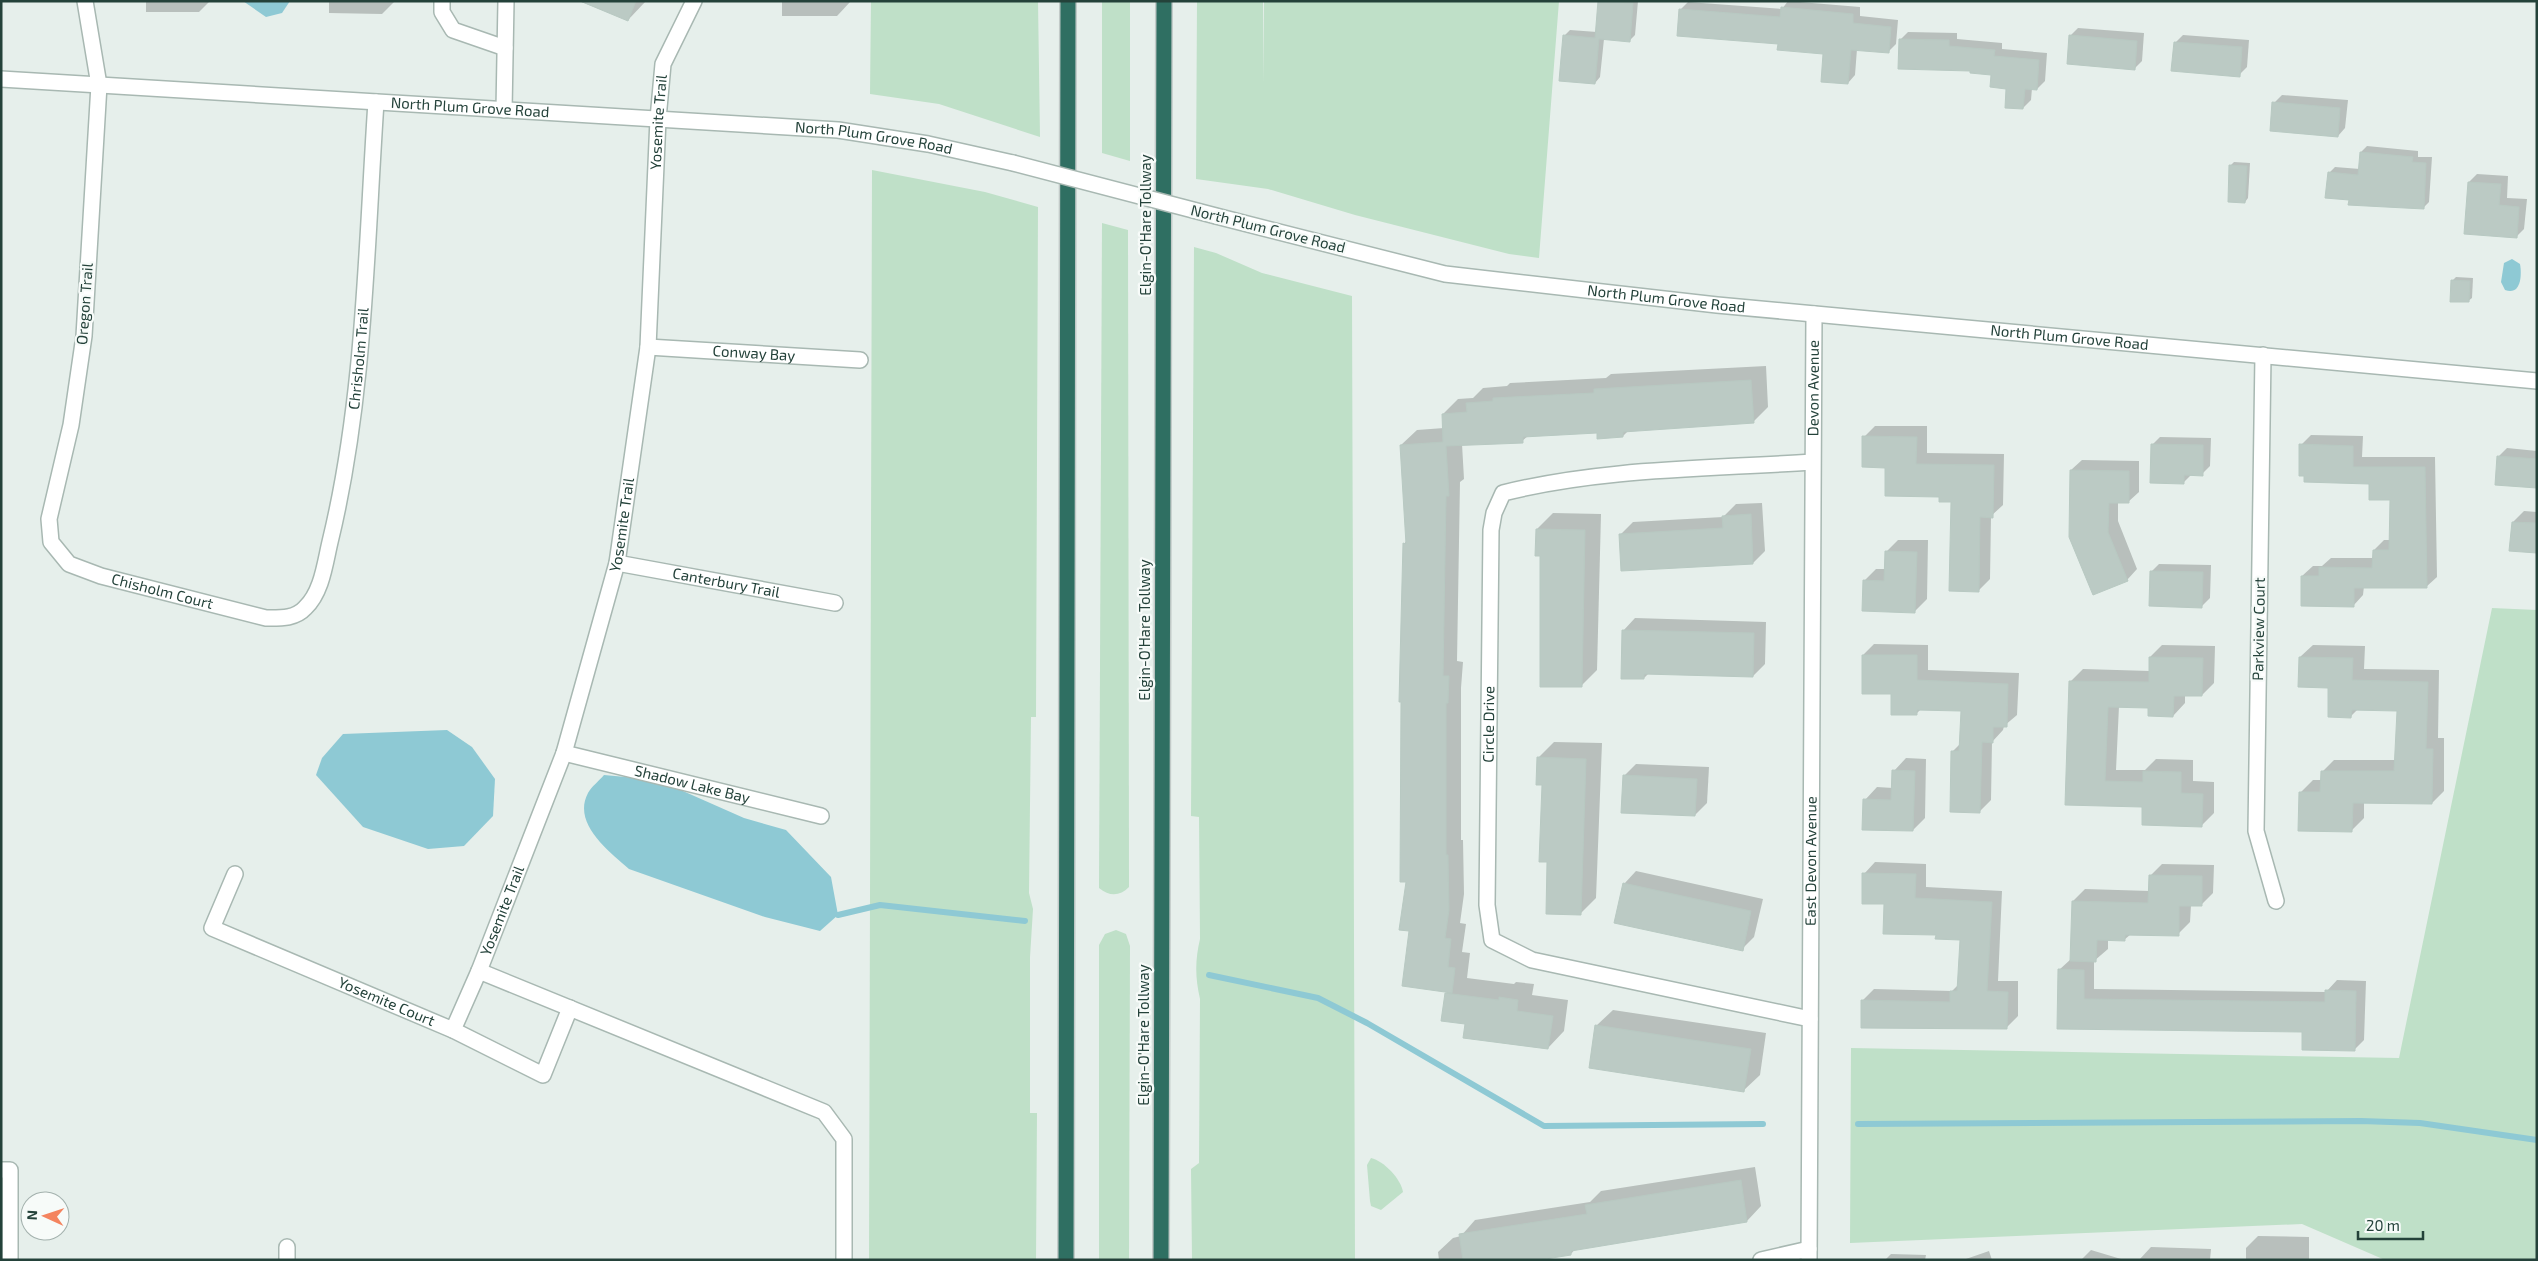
<svg xmlns="http://www.w3.org/2000/svg" width="2538" height="1261" font-family="'Exo 2',sans-serif">
	<style>
		.green { fill: #bfe0c8 }
		.water { fill: #8ec9d4 }
		.shadow { fill: #0003 }
		.lines { fill: none; stroke-linecap: round; stroke-linejoin: round }
		.stream { stroke: #8ec9d4; stroke-width: 6 }
		.building { fill: #bbcac4; stroke: #b8c9c2 }
		.minor-casing { stroke: #a8b8b2; stroke-width: 18 }
		.tertiary-casing { stroke: #a8b8b2; stroke-width: 18 }
		.motorway-casing { stroke: #c2cac8; stroke-width: 18 }
		.minor { stroke: #fff; stroke-width: 15 }
		.tertiary { stroke: #fff; stroke-width: 15 }
		.motorway { stroke: #2f6f62; stroke-width: 15 }
		.tertiary-bridge-casing { stroke: #a8b8b2; stroke-width: 18; stroke-linecap: butt }
		.tertiary-bridge { stroke: #fff; stroke-width: 15 }
		.labels { text-anchor: middle; stroke-width: 4.5; stroke-linejoin: round; paint-order: stroke }
		.street-label { font-size: 15px; fill: #24423a; stroke: #f7fbf9 }
	</style>
	<rect width="100%" height="100%" fill="#e6efeb"/>
	<g class="green">
		<path d="M871,1H1038L1040,137L939,104L870,94Z"/>
		<path d="M1102,1H1130V161L1102,153Z"/>
		<path d="M1197,1H1263L1264,83V1H1559L1539,258L1509,254L1355,215L1268,189L1196,179Z"/>
		<path d="M872,170L985,192L1038,207L1036,717H1031L1029,893L1033,909L1030,957V1113H1037L1036,1260H869Z"/>
		<path d="M1102,223L1128,230L1129,887C1120,896 1110,897 1099,888Z"/>
		<path d="M1194,247L1216,253L1262,273L1352,296L1355,1260H1192L1191,1169L1199,1163L1200,999C1195,977 1195,960 1200,939L1199,817L1191,816Z"/>
		<path d="M2492,608L2537,610V1260H2385L2302,1224L1850,1243L1851,1048L2399,1058Z"/>
		<path d="M1116,930L1126,934L1130,946L1129,1260H1099V945L1105,934Z"/>
		<path d="M1371,1158C1384,1161 1401,1179 1403,1192L1381,1210L1371,1206L1370,1201L1367,1165Z"/>
	</g>
	<g class="water">
		<path d="M243,1H290L282,13L266,17Z"/>
		<path d="M2512,259L2520,264C2522,275 2521,296 2505,290L2501,282L2504,263Z"/>
		<path d="M447,730L472,747L495,779L493,816L464,846L428,849L363,827L316,775L322,758L343,734Z"/>
		<path d="M604,775L658,780L744,818L786,830L831,877L838,915L820,931L765,917L629,869C608,851 572,823 588,793C592,786 599,781 604,775Z"/>
	</g>
	<g class="shadow">
		<path d="M146,1H210L199,12H146Z"/>
		<path d="M329,1H395L382,14L329,13Z"/>
		<path d="M579,1H646L628,20Z"/>
		<path d="M782,1H851L837,16H782Z"/>
		<path d="M1599,1H1638L1635,35L1630,40L1604,39L1600,77L1595,83L1564,36L1570,30L1597,32Z"/>
		<path d="M1788,1L1860,7V16L1898,20L1896,44L1888,52L1857,49L1855,75L1848,83L1824,52L1779,43L1680,10L1688,2L1782,9Z"/>
		<path d="M2078,28L2144,33L2142,61L2134,69L2070,36Z"/>
		<path d="M1908,32L1957,33V39L2002,43V49L2047,53L2045,81L2037,89L2032,88L2031,100L2023,108L2008,87L1992,73L1900,40Z"/>
		<path d="M2183,35L2249,40L2247,67L2239,75L2175,43Z"/>
		<path d="M2282,95L2348,100L2345,128L2338,136L2274,103Z"/>
		<path d="M2367,146L2418,151V157H2432L2429,202L2423,208L2350,199L2329,173L2335,167L2360,169L2361,152Z"/>
		<path d="M2234,162L2250,163L2248,198L2245,202L2230,166Z"/>
		<path d="M2477,174L2508,176L2507,198L2527,199L2524,229L2516,237L2465,233L2469,182Z"/>
		<path d="M2456,277L2473,278L2472,298L2468,301L2452,281Z"/>
		<path d="M1766,366L1768,407L1753,422L1628,431L1623,436L1598,432L1528,436L1522,441L1462,444L1464,479L1460,482L1457,661L1463,662L1461,688V840H1463L1464,894L1460,923L1466,924L1462,952L1470,953L1467,978L1514,984L1516,982L1534,984L1532,995L1568,1000L1564,1031L1548,1048L1466,1023L1446,993L1448,991L1410,930L1407,881L1404,544L1407,540L1401,445L1417,430L1444,428L1443,414L1458,399L1473,398L1483,388L1507,386L1510,383L1606,378L1611,374Z"/>
		<path d="M1875,426H1927V453L2004,454L2003,505L1991,516L1990,579L1979,590L1952,501L1887,466L1864,437Z"/>
		<path d="M2311,435L2363,436L2362,457H2435L2437,577L2426,587L2364,586L2363,595L2353,606L2302,576L2313,566H2322L2331,558H2374V550L2384,540H2391L2392,499L2370,483L2301,445Z"/>
		<path d="M2160,437L2211,438L2210,466L2202,474L2191,475L2183,483L2152,445Z"/>
		<path d="M2507,448L2537,451V487L2499,456Z"/>
		<path d="M2082,460L2139,461V492L2128,502H2118V521L2137,569L2127,580L2071,470Z"/>
		<path d="M1762,503L1765,551L1753,563L1621,534L1633,522L1723,517L1736,504Z"/>
		<path d="M2524,511L2537,512V552L2513,522Z"/>
		<path d="M1553,513L1601,514L1597,670L1581,686L1541,555L1537,529Z"/>
		<path d="M1898,540H1928L1927,599L1915,611L1864,581L1876,569H1886V552Z"/>
		<path d="M2159,564L2211,565L2210,598L2202,606L2151,572Z"/>
		<path d="M1635,618L1766,622L1765,664L1753,676L1649,673L1644,678L1623,631Z"/>
		<path d="M1874,644L1928,645V670L2019,673L2017,715L2004,726L2003,730L1992,742L1991,800L1980,811L1953,751L1961,743L1962,710L1922,708L1916,714L1893,693L1863,655Z"/>
		<path d="M2162,645L2215,646L2214,683L2202,695L2185,694V703L2173,716L2150,707L2119,706L2116,770H2145L2156,759L2193,760V781L2214,782V813L2202,825L2144,806L2066,804L2070,682L2083,669L2150,671V657Z"/>
		<path d="M2313,645L2365,646L2364,669L2439,670L2438,738H2444V791L2432,803L2364,802V818L2352,830L2301,792L2313,780H2322V772L2334,760H2396L2398,710L2358,709L2351,716L2330,687L2300,657Z"/>
		<path d="M1554,742L1602,743L1596,898L1580,914L1548,861L1543,784L1538,758Z"/>
		<path d="M1906,758L1926,759L1925,818L1913,830L1865,800L1877,787L1893,788L1894,771Z"/>
		<path d="M1636,764L1709,767L1707,803L1695,815L1624,776Z"/>
		<path d="M1875,862L1926,864V887L2002,891L1998,981H2018V1016L2006,1028L1863,1000L1874,989L1952,991L1959,984L1961,939L1937,934L1886,903L1864,874Z"/>
		<path d="M2162,864L2214,865L2213,893L2201,905H2191L2190,922L2178,934H2131L2124,940L2108,939V949L2094,961V989L2326,992L2337,980L2366,981L2364,1040L2354,1050L2304,1030L2058,1028L2059,970L2071,959L2073,901L2085,889L2150,891V876Z"/>
		<path d="M1636,871L1763,899L1754,937L1742,949L1624,884Z"/>
		<path d="M1613,1010L1766,1033L1760,1075L1743,1091L1596,1026Z"/>
		<path d="M1755,1167L1761,1206L1747,1221L1576,1248L1571,1254L1531,1260H1439L1438,1252L1453,1238L1461,1236L1475,1220L1590,1202L1601,1191Z"/>
		<path d="M2258,1236L2309,1237V1260H2246V1248Z"/>
		<path d="M2151,1247L2211,1249L2210,1260H2139Z"/>
		<path d="M2091,1250L2121,1259V1260H2081Z"/>
		<path d="M1989,1251L1992,1260H1962H1963Z"/>
		<path d="M1891,1254L1926,1255L1925,1260H1885Z"/>
	</g>
	<g class="lines">
		<g class="stream">
			<path d="M838,915L880,905L1025,921"/>
			<path d="M1209,975L1318,998L1367,1023L1544,1126L1763,1124"/>
			<path d="M1858,1124L2361,1121L2420,1123L2537,1140"/>
		</g>
	</g>
	<g class="building">
		<path d="M580,1H636L628,21Z"/>
		<path d="M1598,1L1633,3L1630,42L1599,39L1595,84L1559,81L1563,35L1595,38Z"/>
		<path d="M1781,7L1853,14V23L1891,27L1889,53L1851,50L1848,84L1821,82L1823,54L1777,50L1778,44L1677,36L1679,9L1780,17Z"/>
		<path d="M2069,35L2137,41L2135,70L2067,64Z"/>
		<path d="M1899,39L1949,40V46L1995,50L1994,56L2039,60L2037,90L2025,89L2023,109L2005,108L2006,89L1990,87L1991,75L1970,73V71L1898,69Z"/>
		<path d="M2174,42L2242,47L2240,77L2171,71Z"/>
		<path d="M2272,102L2340,108L2338,137L2270,131Z"/>
		<path d="M2360,152L2413,157L2412,162L2426,163L2424,209L2348,205L2349,200L2325,198L2328,172L2358,175Z"/>
		<path d="M2229,165L2247,166L2245,203L2228,202Z"/>
		<path d="M2468,182L2501,184L2499,205L2519,207L2517,238L2464,234Z"/>
		<path d="M2451,280L2470,281L2469,302H2450Z"/>
		<path d="M1751,380L1754,423L1623,432V437L1597,439V433L1523,437V443L1446,446L1449,496H1446L1443,676H1449L1448,703H1446V855H1448L1449,910L1445,938L1451,939L1448,967L1455,968L1452,993L1402,986L1409,931L1399,930L1406,882H1400L1401,702H1399L1403,543L1406,544L1400,445L1443,442L1442,414L1467,412L1466,403L1493,401V398L1594,393V389Z"/>
		<path d="M1862,436L1917,437L1916,464L1994,465L1993,518L1980,517L1979,592L1949,591L1951,502H1939V497L1885,496V468L1862,467Z"/>
		<path d="M2151,444L2203,445V476L2184,475V484L2150,483Z"/>
		<path d="M2299,444L2353,446V467H2425L2427,588H2354V607L2301,606V576H2319V567L2372,568L2373,550H2389L2390,500H2369V484L2304,482V476H2299Z"/>
		<path d="M2497,456L2537,459V488L2495,485Z"/>
		<path d="M2070,470L2129,471V503H2109L2108,532L2128,581L2093,595L2069,537Z"/>
		<path d="M1751,514L1753,564L1621,571L1619,534L1723,528L1722,516Z"/>
		<path d="M2512,522L2537,523V553L2509,551Z"/>
		<path d="M1536,529L1585,530L1582,687H1540V556H1535Z"/>
		<path d="M1885,551L1917,552L1915,613L1862,611L1863,580L1884,581Z"/>
		<path d="M2150,571L2203,572L2202,608L2149,606Z"/>
		<path d="M1622,630L1754,633L1753,677L1644,674V679H1621Z"/>
		<path d="M1862,655H1917V680L2008,684L2007,727H1993V743L1982,742L1980,813L1950,812L1951,751H1959L1961,711L1917,710V715H1891V694H1862Z"/>
		<path d="M2149,657L2203,658L2202,696H2174L2173,717L2148,716V708L2108,707L2105,781L2143,782V771L2181,772V793L2203,794L2202,827L2142,825V807L2065,805L2069,681L2149,682Z"/>
		<path d="M2299,657L2353,658L2352,680L2428,682L2426,749H2433L2432,804L2353,803L2352,832L2298,831L2299,792H2320L2321,771H2394L2397,711L2352,710L2351,718L2328,717V688L2298,687Z"/>
		<path d="M1537,757L1586,759L1581,915L1546,914L1547,862H1539L1542,785H1536Z"/>
		<path d="M1892,770L1915,771L1913,831L1862,830L1863,799L1891,800Z"/>
		<path d="M1623,775L1697,779L1695,816L1621,813Z"/>
		<path d="M1862,873L1916,874L1915,898L1992,902L1987,991L2008,992L2007,1029L1861,1028V1000L1950,1002V991H1957L1960,940L1935,939L1936,935L1883,934L1884,904H1862Z"/>
		<path d="M2149,875L2202,876V906H2179V936L2125,935V941L2097,940L2096,962L2070,961L2072,901L2148,903Z"/>
		<path d="M1623,883L1751,911L1743,951L1614,923Z"/>
		<path d="M2058,969L2084,970V999L2325,1002V990L2356,991L2355,1051L2302,1050V1032L2057,1029Z"/>
		<path d="M1445,993L1499,1000V997L1518,1000L1517,1011L1553,1016L1548,1049L1463,1038L1465,1024L1441,1021Z"/>
		<path d="M1595,1025L1751,1049L1744,1092L1589,1068Z"/>
		<path d="M1741,1180L1747,1222L1571,1251V1255L1539,1260H1463L1459,1234L1587,1214L1585,1205Z"/>
	</g>
	<g class="lines">
		<defs>
			<g id="minor">
				<path id="s1" d="M85,1L99,85L84,336L71,425L49,519L51,542L69,564L101,576L266,618C280,618 295,619 305,608C322,592 325,563 330,542C365,398 366,249 376,102"/>
				<path d="M442,1V12L453,30L505,48"/>
				<path d="M504,110L506,1"/>
				<path id="s2" d="M648,347L860,360"/>
				<path d="M2263,355L2256,831L2276,901"/>
				<path id="s3" d="M617,563L835,603"/>
				<path id="s4" d="M564,753L821,816"/>
				<path id="s5" d="M235,874L212,928L453,1030L543,1075L570,1008"/>
				<path d="M479,971L824,1112L844,1139V1260"/>
				<path id="s6" d="M1810,1019L1532,960L1492,940L1487,905L1491,530L1494,513L1503,493C1603,468 1710,469 1812,462"/>
				<path id="s7" d="M453,1030L479,971L564,753L617,563L648,347L658,119L663,64L694,1"/>
				<path d="M1,1170H10V1260"/>
				<path d="M287,1260V1247"/>
				<path d="M1761,1260L1809,1249"/>
				<path id="s8" d="M1809,1260L1814,314"/>
			</g>
			<g id="tertiary">
				<path id="s9" d="M1,79L838,130L928,144L1013,163"/>
				<path id="s10" d="M1216,216L1445,274L1717,305L2537,381"/>
			</g>
			<g id="motorway">
				<path d="M1066,1260L1068,1"/>
				<path d="M1161,1260L1164,1"/>
			</g>
		</defs>
		<use href="#minor" class="minor-casing"/>
		<use href="#tertiary" class="tertiary-casing"/>
		<use href="#motorway" class="motorway-casing"/>
		<use href="#minor" class="minor"/>
		<use href="#tertiary" class="tertiary"/>
		<use href="#motorway" class="motorway"/>
		<defs>
			<path id="tertiary-bridge" d="M1013,163L1216,216"/>
		</defs>
		<use href="#tertiary-bridge" class="tertiary-bridge-casing"/>
		<use href="#tertiary-bridge" class="tertiary-bridge"/>
	</g>
	<g class="labels">
		<g class="street-label">
			<text dy="5" stroke="none"><textPath href="#s9" startOffset="470">North Plum Grove Road</textPath></text>
			<text dy="5" stroke="none"><textPath href="#s7" startOffset="939">Yosemite Trail</textPath></text>
			<text dy="5" stroke="none"><textPath href="#s9" startOffset="875">North Plum Grove Road</textPath></text>
			<text transform="translate(1146 225) rotate(-90)" y="5">Elgin-O'Hare Tollway</text>
			<text transform="translate(1268 229) rotate(14)" y="5">North Plum Grove Road</text>
			<text dy="5" stroke="none"><textPath href="#s10" startOffset="459">North Plum Grove Road</textPath></text>
			<text transform="translate(85 304) rotate(-86)" y="5">Oregon Trail</text>
			<text dy="5" stroke="none"><textPath href="#s10" startOffset="864">North Plum Grove Road</textPath></text>
			<text dy="5" stroke="none"><textPath href="#s2" startOffset="106">Conway Bay</textPath></text>
			<text dy="5" stroke="none"><textPath href="#s1" startOffset="1078">Chrisholm Trail</textPath></text>
			<text dy="5" stroke="none"><textPath href="#s8" startOffset="872">Devon Avenue</textPath></text>
			<text dy="5" stroke="none"><textPath href="#s7" startOffset="534">Yosemite Trail</textPath></text>
			<text dy="5" stroke="none"><textPath href="#s3" startOffset="111">Canterbury Trail</textPath></text>
			<text dy="5" stroke="none"><textPath href="#s1" startOffset="672">Chisholm Court</textPath></text>
			<text transform="translate(2259 629) rotate(-89)" y="5">Parkview Court</text>
			<text transform="translate(1145 630) rotate(-90)" y="5">Elgin-O'Hare Tollway</text>
			<text dy="5" stroke="none"><textPath href="#s6" startOffset="545">Circle Drive</textPath></text>
			<text dy="5" stroke="none"><textPath href="#s4" startOffset="132">Shadow Lake Bay</textPath></text>
			<text dy="5" stroke="none"><textPath href="#s8" startOffset="399">East Devon Avenue</textPath></text>
			<text dy="5" stroke="none"><textPath href="#s7" startOffset="129">Yosemite Trail</textPath></text>
			<text dy="5" stroke="none"><textPath href="#s5" startOffset="248">Yosemite Court</textPath></text>
			<text transform="translate(1144 1035) rotate(-90)" y="5">Elgin-O'Hare Tollway</text>
		</g>
	</g>
	<rect width="2538" height="1261" fill="none" stroke="#24423a" stroke-width="5"/>
	<g transform="translate(45 1216) rotate(273)"><circle r="24" fill="#f7fbf9" stroke="#a3b1ad"/>
	<path d="M0-4L9 19L0 12L-9 19Z" fill="#f4845f"/>
	<text y="-8" font-size="14" font-weight="bold" text-anchor="middle" fill="#24423a">N</text>
	</g>
	<path d="M2358 1231v8h65v-8" fill="none" stroke="#24423a" stroke-width="2.5"/>
	<text x="2366" y="1231" font-size="15" fill="#24423a" stroke="#f7fbf9" stroke-width="4" paint-order="stroke">20 m</text>
</svg>
